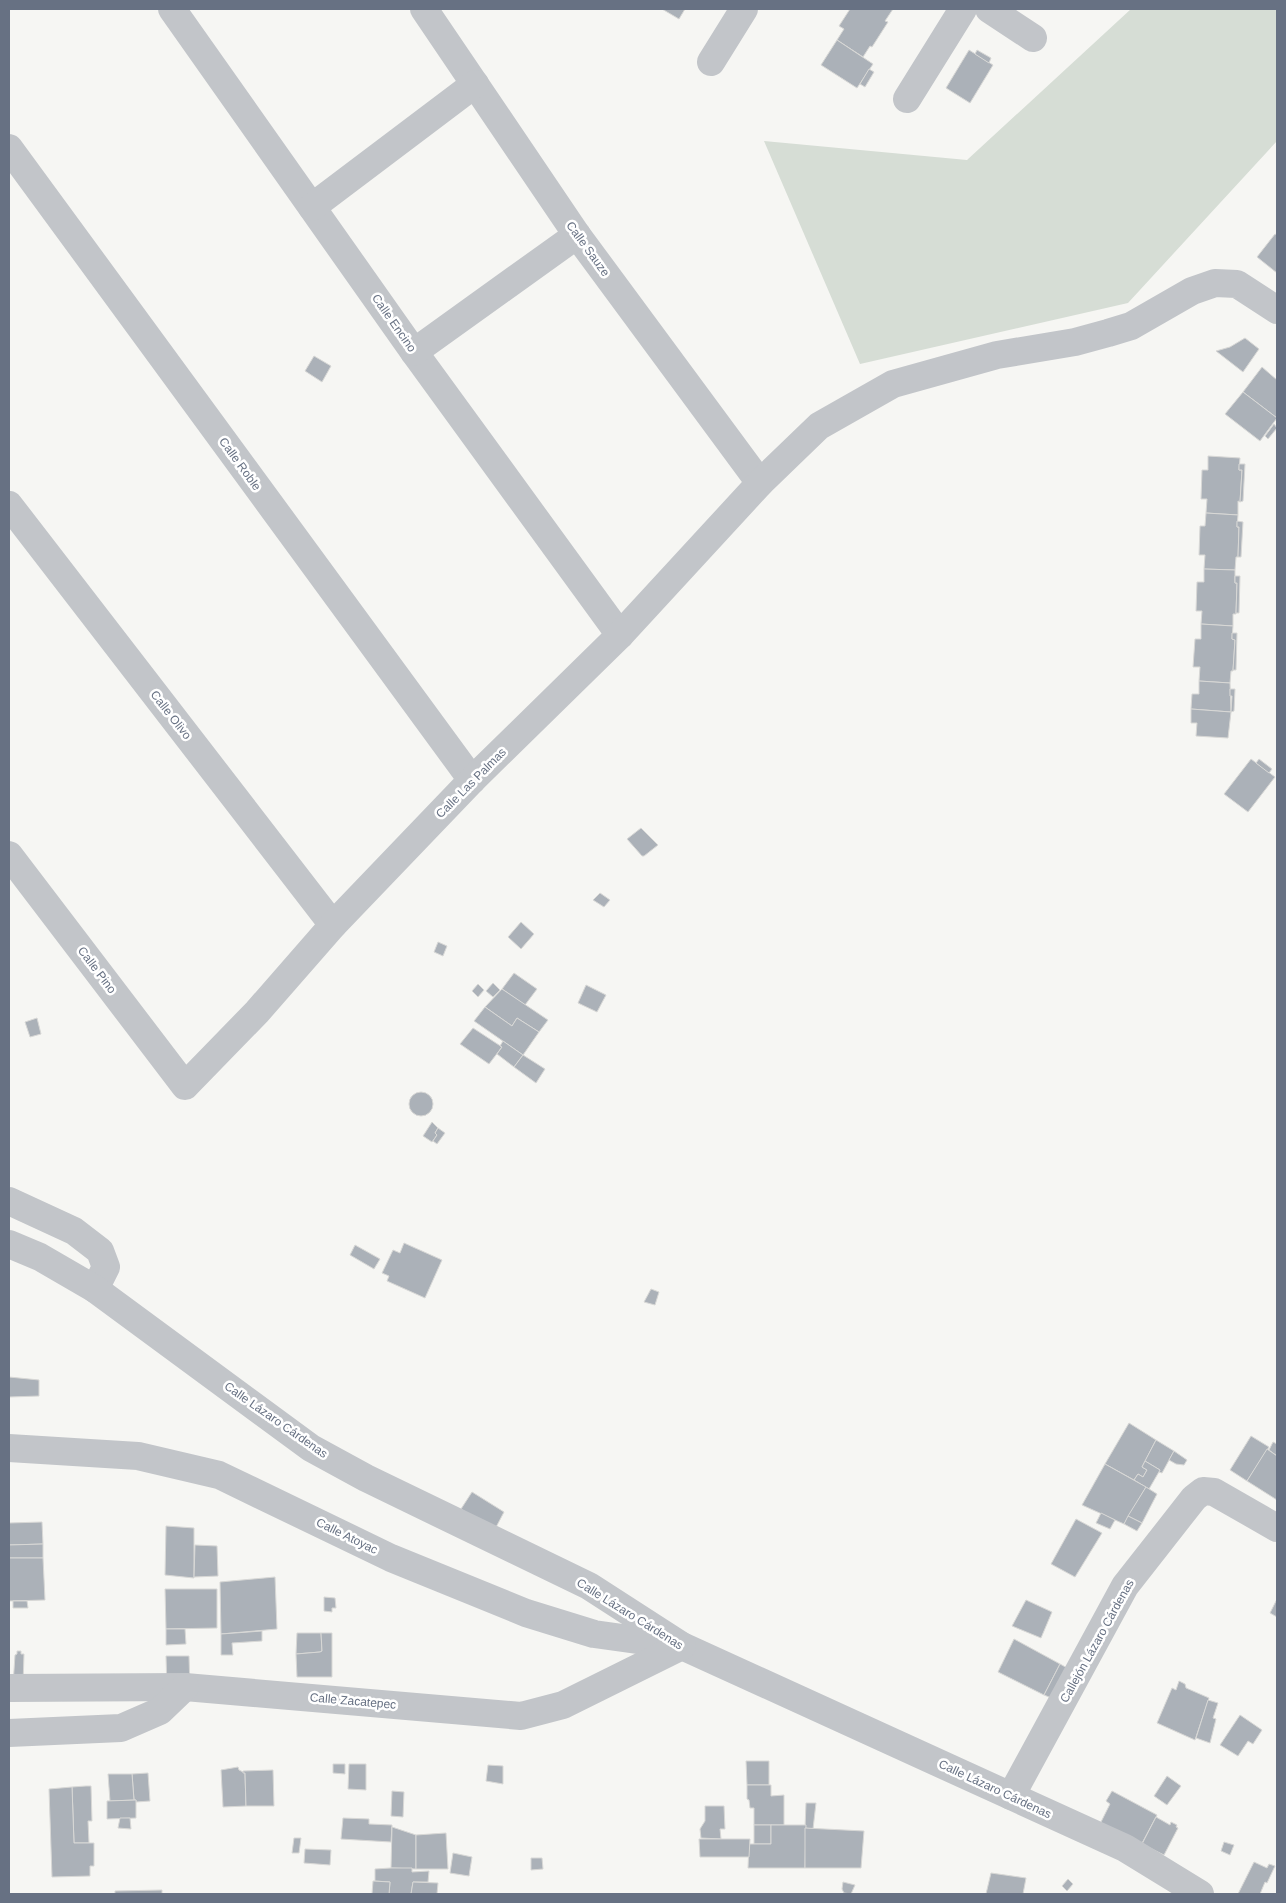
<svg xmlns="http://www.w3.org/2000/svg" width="1286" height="1903" font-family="Arial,sans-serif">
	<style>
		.green { fill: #d6ddd5 }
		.building { fill: #abb1b8; stroke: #d8d8d6 }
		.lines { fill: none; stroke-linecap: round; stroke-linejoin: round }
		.minor { stroke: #c2c5c9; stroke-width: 28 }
		.labels { text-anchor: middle; stroke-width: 5; stroke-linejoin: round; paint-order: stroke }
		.street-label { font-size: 12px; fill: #677183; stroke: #fff }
	</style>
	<rect width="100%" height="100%" fill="#f6f6f3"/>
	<path class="green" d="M1131,9H1277V141L1128,303L860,364L764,141L967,160Z"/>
	<g class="building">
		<path d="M662,9H685L679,19Z"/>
		<path d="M850,9H893L885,21L888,22L872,47L870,46L863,57L837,40L844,29L839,26Z"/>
		<path d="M837,40L873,64L857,88L821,65Z"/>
		<path d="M969,50L993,65L970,103L946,88Z"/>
		<path d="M977,50L991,58L989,63L975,54Z"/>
		<path d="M869,69L874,72L865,87L860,84Z"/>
		<path d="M1275,234L1277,235V273L1257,257Z"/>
		<path d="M1245,338L1259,349L1243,372L1216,351L1230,347Z"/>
		<path d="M314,356L331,366L322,382L305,371Z"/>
		<path d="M1262,367L1277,380V418L1243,392Z"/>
		<path d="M1243,392L1277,418L1260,441L1225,414Z"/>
		<path d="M1274,424L1277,428L1268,439L1265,436Z"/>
		<path d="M1208,456L1240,458L1239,470H1242L1240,502L1238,501V515L1206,513L1207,499H1201L1202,470H1208Z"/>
		<path d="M1239,464H1245L1243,501L1240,502L1242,470H1239Z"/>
		<path d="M1206,513L1238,515L1237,527H1239L1238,557H1236L1235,570L1204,569L1205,555H1199L1200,526H1205Z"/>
		<path d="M1237,521L1243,522L1241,557H1238L1239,527H1237Z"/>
		<path d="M1204,569L1235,570V583H1237L1236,614H1233V626L1201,624L1202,611H1196L1197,582H1204Z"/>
		<path d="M1235,576H1240L1239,613H1236L1237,583H1235Z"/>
		<path d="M1201,624L1233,626L1232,639L1235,640L1233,671H1231L1230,683L1199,681L1200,667H1193L1195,639H1201Z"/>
		<path d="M1232,633H1237L1236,670H1233L1235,640L1232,639Z"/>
		<path d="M1199,681L1230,683L1231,712L1191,709L1192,694H1199Z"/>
		<path d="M1230,689H1235L1234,711L1231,712L1232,696H1230Z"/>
		<path d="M1191,709L1231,712L1228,738L1196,736L1197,723H1191Z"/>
		<path d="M1251,759L1275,777L1248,812L1224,794Z"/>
		<path d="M1259,759L1272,769L1269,773L1256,763Z"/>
		<path d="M641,828L658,845L644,856H642L627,839Z"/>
		<path d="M600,893L610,900L604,907L593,900Z"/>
		<path d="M521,922L534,934L521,949L508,937Z"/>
		<path d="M438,942L447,946L443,956L434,952Z"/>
		<path d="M514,973L537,989L525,1005L502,989Z"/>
		<path d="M493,983L500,990L493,997L486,991Z"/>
		<path d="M478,984L484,990L478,997L472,991Z"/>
		<path d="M586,985L606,995L597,1012L578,1003Z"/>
		<path d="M502,989L548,1020L539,1032L517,1018L512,1026L485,1007Z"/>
		<path d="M485,1007L512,1026L517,1018L539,1032L523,1055L474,1021Z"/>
		<path d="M37,1018L41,1034L30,1037L25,1022Z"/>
		<path d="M473,1028L502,1047L489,1064L460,1044Z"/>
		<path d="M503,1041L523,1055L514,1067L497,1054L502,1047L500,1046Z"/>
		<path d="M523,1055L545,1069L536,1083L514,1067Z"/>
		<circle cx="421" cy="1104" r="12"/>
		<path d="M432,1122L438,1128L435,1133L437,1135L432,1142L423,1136Z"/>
		<path d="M438,1128L445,1133L437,1144L433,1141L437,1135L435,1133Z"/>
		<path d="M404,1243L442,1260L425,1298L387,1281L389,1276L382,1273L393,1250L400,1253Z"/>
		<path d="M355,1245L380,1259L374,1269L350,1255Z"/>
		<path d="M651,1289L659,1292L655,1305L644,1302Z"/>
		<path d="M9,1377L39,1380V1396L9,1397Z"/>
		<path d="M1129,1423L1156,1440L1142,1467L1147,1470L1143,1477L1138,1474L1134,1480L1105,1464Z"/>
		<path d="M1251,1436L1269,1447L1247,1481L1230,1470Z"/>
		<path d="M1156,1440L1174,1451L1162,1473L1159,1472L1160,1470L1145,1461Z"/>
		<path d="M1273,1442L1277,1444V1456L1269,1450Z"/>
		<path d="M1267,1449L1277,1456V1500L1247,1481Z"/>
		<path d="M1174,1451L1187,1460L1184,1465L1176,1464L1169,1460Z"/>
		<path d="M1145,1461L1160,1470L1149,1489L1134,1480L1138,1474L1143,1477L1147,1470L1142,1467Z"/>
		<path d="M1105,1464L1146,1487L1124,1524L1082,1505Z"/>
		<path d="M1146,1487L1157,1494L1142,1523L1128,1516Z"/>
		<path d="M472,1492L504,1512L494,1531L461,1509Z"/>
		<path d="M1101,1513L1115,1520L1110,1529L1096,1523Z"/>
		<path d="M1128,1516L1142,1523L1137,1531L1124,1524Z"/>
		<path d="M1076,1519L1102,1533L1075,1577L1051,1564Z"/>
		<path d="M42,1522L43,1544L9,1545V1523Z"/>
		<path d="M166,1526L194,1528V1578L165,1575Z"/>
		<path d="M43,1544V1558H9V1545Z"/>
		<path d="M195,1545L217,1546L218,1576L194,1577Z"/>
		<path d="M9,1558H43L45,1600L9,1601Z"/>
		<path d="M275,1577L277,1629L221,1634L220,1582Z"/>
		<path d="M165,1589H217V1628L166,1629Z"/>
		<path d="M324,1597L335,1598L336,1608H332V1612L324,1611Z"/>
		<path d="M1277,1599V1617L1270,1613Z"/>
		<path d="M1026,1600L1052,1612L1041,1638L1012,1626Z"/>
		<path d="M13,1601H27L28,1608H13Z"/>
		<path d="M166,1629H185L186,1644L166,1645Z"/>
		<path d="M262,1631V1641L232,1643L233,1655H221V1634Z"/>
		<path d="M297,1633H321L322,1651L320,1652L296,1654Z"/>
		<path d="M321,1633H332V1677H297L296,1654L320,1652L322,1651Z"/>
		<path d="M1014,1639L1060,1664L1044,1695L998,1672Z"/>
		<path d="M17,1651H21V1654H24L23,1685H13L15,1655L17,1654Z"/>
		<path d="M166,1656H189L190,1690H167Z"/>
		<path d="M1060,1664L1069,1669L1054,1699L1044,1695Z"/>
		<path d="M1179,1681L1185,1684L1186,1688L1209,1698L1195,1740L1157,1723L1172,1688L1176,1690Z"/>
		<path d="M1208,1700L1218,1703L1213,1718L1216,1719L1210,1743L1196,1738Z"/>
		<path d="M1240,1715L1262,1730L1253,1744L1248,1741L1238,1756L1220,1745Z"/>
		<path d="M746,1761H769V1785H747Z"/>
		<path d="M333,1764H345V1774L333,1773Z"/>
		<path d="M349,1764H366V1790L348,1789Z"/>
		<path d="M488,1765L503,1766V1784L486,1781Z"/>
		<path d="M238,1767L239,1770L245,1773L246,1806L223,1807L221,1770Z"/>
		<path d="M273,1770L274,1806H246L245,1773H243V1771Z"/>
		<path d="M148,1773L150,1801L136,1802V1800H134L132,1774Z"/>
		<path d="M108,1774H132L134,1800L110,1801Z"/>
		<path d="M1167,1776L1181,1786L1167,1805L1154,1796Z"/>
		<path d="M747,1785H771V1796L784,1795V1825H754V1808H750L749,1800L747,1799Z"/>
		<path d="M86,1786H91L92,1821H88L89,1843H74L72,1787Z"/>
		<path d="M72,1787L74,1843H94V1866H90V1876L52,1877L49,1789Z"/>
		<path d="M392,1791L404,1792L403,1817L391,1816Z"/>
		<path d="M1112,1791L1157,1815L1140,1847L1100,1824L1110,1804L1106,1801Z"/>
		<path d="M136,1800V1818L107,1819V1801Z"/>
		<path d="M806,1803H816L813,1829L805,1828Z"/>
		<path d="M705,1806H724L725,1829H720L721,1839L701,1838L700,1829L705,1821Z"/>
		<path d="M1156,1817L1170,1825L1171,1822L1177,1825L1176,1827L1178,1828L1164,1855L1142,1844Z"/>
		<path d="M120,1818H130L131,1829L118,1828Z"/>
		<path d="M343,1818L369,1819V1824L392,1825L391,1842L341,1839Z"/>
		<rect x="754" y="1825" width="17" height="19"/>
		<path d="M771,1825H806L805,1868H748L749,1844H771Z"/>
		<path d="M392,1827L416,1835V1869L391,1868Z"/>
		<path d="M805,1828L864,1831L861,1868H805Z"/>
		<path d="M446,1833L448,1869H416V1835Z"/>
		<path d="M294,1838H301L299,1853H292Z"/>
		<path d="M699,1839H750L749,1857H700Z"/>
		<path d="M1224,1842L1234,1845L1230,1855L1221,1851Z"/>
		<path d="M305,1849L331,1850L330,1865L304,1863Z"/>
		<path d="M453,1853L472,1857L469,1876L450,1873Z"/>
		<path d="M531,1858H542L543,1869L531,1870Z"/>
		<path d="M1254,1862L1267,1868L1269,1864L1275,1866L1267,1883L1265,1882L1260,1894H1238Z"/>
		<path d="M391,1868H412V1872L429,1871L428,1882H413L411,1894H389L390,1882L375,1881V1869Z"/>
		<path d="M991,1873L1026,1878L1023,1894H986Z"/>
		<path d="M1068,1879L1073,1884L1067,1891L1062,1886Z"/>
		<path d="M373,1881L390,1882L389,1894H372Z"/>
		<path d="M413,1882L438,1883L437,1894H411Z"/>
		<path d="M843,1882L855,1885L851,1894L844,1893L842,1889Z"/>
		<path d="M162,1890V1894H115V1891Z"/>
	</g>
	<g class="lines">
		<g class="minor">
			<path d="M172,9L414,352L620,635"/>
			<path d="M424,9L577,235L760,483"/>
			<path d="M989,9L1033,38"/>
			<path d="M711,62L744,9"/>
			<path d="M907,99L963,9"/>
			<path d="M9,148L472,780"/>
			<path d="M312,207L475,84"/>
			<path d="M414,352L577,235"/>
			<path d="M9,505L333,925"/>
			<path d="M9,855L185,1086L257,1012L333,925L472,780L620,635L760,483L819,426L893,384L997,355L1075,342L1108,333L1131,326L1192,291L1215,283L1237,284L1277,310"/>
			<path d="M9,1201L74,1231L100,1251L106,1267L95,1289"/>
			<path d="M9,1244L40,1257L95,1289L311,1448L366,1478L589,1586L682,1646L1125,1848L1200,1894"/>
			<path d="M9,1448L138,1456L219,1475L391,1558L526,1613L594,1634L673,1645"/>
			<path d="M9,1688L185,1687L521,1716L563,1705L682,1646"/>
			<path d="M9,1733L121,1728L160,1711L185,1687"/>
			<path d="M1011,1796L1125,1586L1194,1498L1203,1491L1214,1492L1277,1528"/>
		</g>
	</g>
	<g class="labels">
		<g class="street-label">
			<text transform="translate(588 249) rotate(54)" y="4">Calle Sauze</text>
			<text transform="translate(394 323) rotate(55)" y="4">Calle Encino</text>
			<text transform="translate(240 464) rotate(54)" y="4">Calle Roble</text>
			<text transform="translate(171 715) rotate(52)" y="4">Calle Olivo</text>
			<text transform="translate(471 783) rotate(-45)" y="4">Calle Las Palmas</text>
			<text transform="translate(97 970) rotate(53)" y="4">Calle Pino</text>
			<text transform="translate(276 1420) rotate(35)" y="4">Calle Lázaro Cárdenas</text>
			<text transform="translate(347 1536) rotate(26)" y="4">Calle Atoyac</text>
			<text transform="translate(630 1614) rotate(32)" y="4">Calle Lázaro Cárdenas</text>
			<text transform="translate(1097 1641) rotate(-61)" y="4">Callejón Lázaro Cárdenas</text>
			<text transform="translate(353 1701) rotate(5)" y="4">Calle Zacatepec</text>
			<text transform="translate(995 1789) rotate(25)" y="4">Calle Lázaro Cárdenas</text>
		</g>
	</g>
	<rect width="1286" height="1903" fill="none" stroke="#677183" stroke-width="20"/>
</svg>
